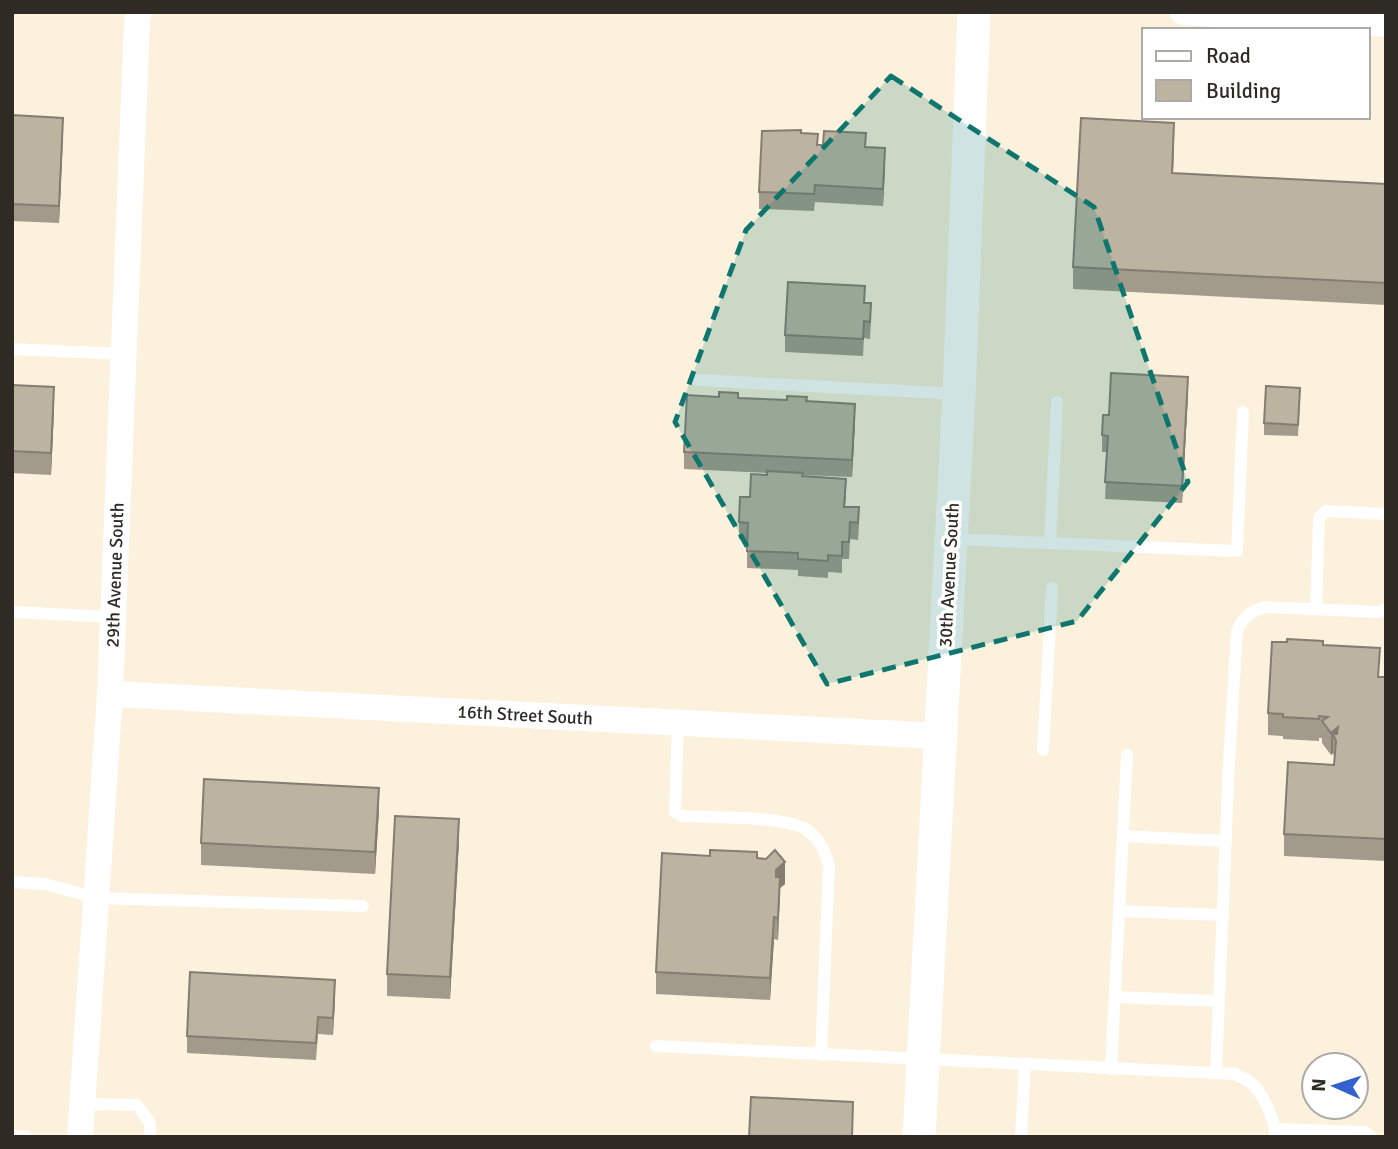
<svg xmlns="http://www.w3.org/2000/svg" width="1398" height="1149" font-family="Signika,sans-serif">
	<style>
		.lines { fill: none; stroke-linecap: round; stroke-linejoin: round }
		.service { stroke: #fff; stroke-width: 12 }
		.minor { stroke: #fff; stroke-width: 26 }
		.tertiary { stroke: #fff; stroke-width: 33 }
		.wall { fill: #a29a8a }
		.shaded-wall { fill: #847d71 }
		.building { fill: #bcb3a1; stroke: #847d71; stroke-width: 2 }
		.marked { fill: #0f766e; fill-opacity: 0.2; stroke: #0f766e; stroke-width: 5; stroke-dasharray: 14 9; stroke-linejoin: round }
		.labels { text-anchor: middle; stroke-width: 7; stroke-linejoin: round; paint-order: stroke }
		.street-label { font-size: 18px; fill: #2f2b24; stroke: #fff }
	</style>
	<rect width="100%" height="100%" fill="#fbf1dd"/>
	<g class="lines">
		<g class="service">
			<path d="M12,349L124,354"/>
			<path d="M697,380L959,394"/>
			<path d="M952,539L1237,551L1243,412"/>
			<path d="M1050,543L1057,402"/>
			<path d="M1316,609L1319,518L1326,511L1386,514"/>
			<path d="M12,612L113,617"/>
			<path d="M678,723L675,812L682,816C711,818 785,815 807,830C820,839 825,852 829,866L821,1055"/>
			<path d="M1043,750L1052,588"/>
			<path d="M1123,836L1226,841"/>
			<path d="M12,882L45,884L97,898L363,906"/>
			<path d="M1119,911L1223,915"/>
			<path d="M1115,997L1219,1001"/>
			<path d="M656,1046L1235,1074C1240,1077 1246,1079 1250,1082C1262,1090 1276,1122 1275,1137"/>
			<path d="M1111,1069L1127,755"/>
			<path d="M1216,1073L1229,761L1237,631C1244,616 1249,612 1265,607L1378,612L1386,609"/>
			<path d="M83,1104L137,1105L150,1123V1137"/>
			<path d="M1275,1129L1365,1132L1371,1137"/>
			<path d="M12,1136L26,1137"/>
			<path d="M1021,1137L1025,1064"/>
		</g>
		<g class="minor">
			<path d="M1183,12L1386,24"/>
			<path d="M110,694L941,736"/>
			<path d="M80,1137L110,694L137,22L139,12"/>
		</g>
		<path class="tertiary" d="M919,1137L959,394L974,12"/>
	</g>
	<g class="wall">
		<path d="M12,115L63,135L59,223L12,221Z"/>
		<path d="M801,133L818,145L866,147L885,165L883,206L815,202L814,211L759,209V192Z"/>
		<path d="M1174,145L1173,173L1386,184V305L1073,289V267Z"/>
		<path d="M865,303L871,320L870,339L864,338L863,356L785,352V335Z"/>
		<path d="M12,385L54,409L51,475L12,473Z"/>
		<path d="M1188,394L1182,503L1105,499L1107,452H1102V435L1109,415Z"/>
		<path d="M738,398L807,401L855,421L852,477L803,475V476L846,496L845,507L859,524L858,540L850,539L849,559H842V573L828,572V578L798,576V570L747,568V540L739,539V522L750,497L767,475V473L684,469V452Z"/>
		<path d="M1300,400L1298,436L1264,435V423Z"/>
		<path d="M1323,645L1380,677H1386V861L1284,856V834L1334,765L1335,760L1333,753L1331,755L1322,743V738H1319V741L1283,739V736L1268,735V713Z"/>
		<path d="M379,810L375,874L201,865V843Z"/>
		<path d="M459,841L450,999L387,996V974Z"/>
		<path d="M757,858L785,884L780,888L778,940L774,939L770,1000L656,994V972Z"/>
		<path d="M335,997L333,1035L318,1034L316,1060L187,1053V1036Z"/>
	</g>
	<g class="shaded-wall">
		<path d="M63,118V135L59,223V206Z"/>
		<path d="M1174,123V145L1172,195V173Z"/>
		<path d="M885,148V165L883,206V189Z"/>
		<path d="M1188,377V394L1182,503V486Z"/>
		<path d="M54,387V409L51,475V453Z"/>
		<path d="M855,404V421L852,477V460Z"/>
		<path d="M1338,727L1336,751V741L1333,734V753L1331,755V733Z"/>
		<path d="M379,788V810L375,874V852Z"/>
		<path d="M459,819V841L450,999V977Z"/>
		<path d="M785,862V884L780,888L778,940L776,870Z"/>
		<path d="M774,917V939L770,1000V978Z"/>
		<path d="M335,980V997L333,1035V1018Z"/>
	</g>
	<g class="building">
		<path d="M12,115L63,118L59,206L12,204Z"/>
		<path d="M1081,118L1174,123L1172,173L1386,184V283L1073,267Z"/>
		<path d="M801,130V133L818,134L817,145H823L824,131L866,133L865,147L885,148L883,189L815,185L814,194L759,192L762,131Z"/>
		<path d="M788,282L865,286L864,303H871L870,322L864,321L863,339L785,335Z"/>
		<path d="M1111,373L1188,377L1182,486L1105,482L1108,436L1102,435L1103,415H1109Z"/>
		<path d="M12,385L54,387L51,453L12,451Z"/>
		<path d="M1266,386L1300,388L1298,425L1264,423Z"/>
		<path d="M719,392L738,393V398L787,400V396L807,397L806,401L855,404L852,460L684,452L687,395L719,397Z"/>
		<path d="M767,471L803,473L802,476L846,479L844,507H859L858,523L850,522L849,542H842V556L828,555V561L798,559V553L747,551L748,523L739,522L740,497H750L751,474L767,475Z"/>
		<path d="M1287,639L1323,641V645L1380,648L1378,677H1386V839L1284,834L1288,762L1334,765L1336,741L1333,734H1337L1338,727L1331,733L1322,721L1328,717L1319,716V719L1283,717V714L1268,713L1272,642H1287Z"/>
		<path d="M204,779L379,788L375,852L201,843Z"/>
		<path d="M395,816L459,819L450,977L387,974Z"/>
		<path d="M710,850L757,852V858L766,859L775,850L785,862L776,870V877H780L778,918L774,917L770,978L656,972L662,853L710,856Z"/>
		<path d="M190,972L335,980L333,1018L318,1017L316,1043L187,1036Z"/>
		<path d="M751,1097L853,1102L852,1137H749Z"/>
	</g>
	<path class="marked" d="M891,76L1094,207L1188,482L1077,621L827,684L675,422L746,230Z"/>
	<g class="labels">
		<g class="street-label">
			<text transform="translate(115 575) rotate(-88)" y="6">29th Avenue South</text>
			<text transform="translate(949 575) rotate(-87)" y="6">30th Avenue South</text>
			<text transform="translate(525 715) rotate(3)" y="6">16th Street South</text>
		</g>
	</g>
	<rect width="1398" height="1149" fill="none" stroke="#2f2b24" stroke-width="28"/>
	<rect x="1142" y="28" width="228" height="91" fill="#ffffff" stroke="#acaaa7" stroke-width="2"/>
	<rect x="1156" y="51" width="35" height="10" fill="#ffffff" stroke="#acaaa7" stroke-width="2"/>
	<text x="1206" y="63" font-size="21" fill="#2f2b24">Road</text>
	<rect x="1156" y="80" width="35" height="21" fill="#bcb3a1" stroke="#acaaa7" stroke-width="2"/>
	<text x="1206" y="98" font-size="21" fill="#2f2b24">Building</text>
	<g transform="translate(1335 1086) rotate(273)"><circle r="33" fill="#ffffff" stroke="#acaaa7" stroke-width="2"/>
	<path d="M0-5L12 26L0 18L-12 26Z" fill="#3461d1"/>
	<text y="-10" font-size="19" font-weight="bold" text-anchor="middle" fill="#2f2b24">N</text>
	</g>
</svg>
